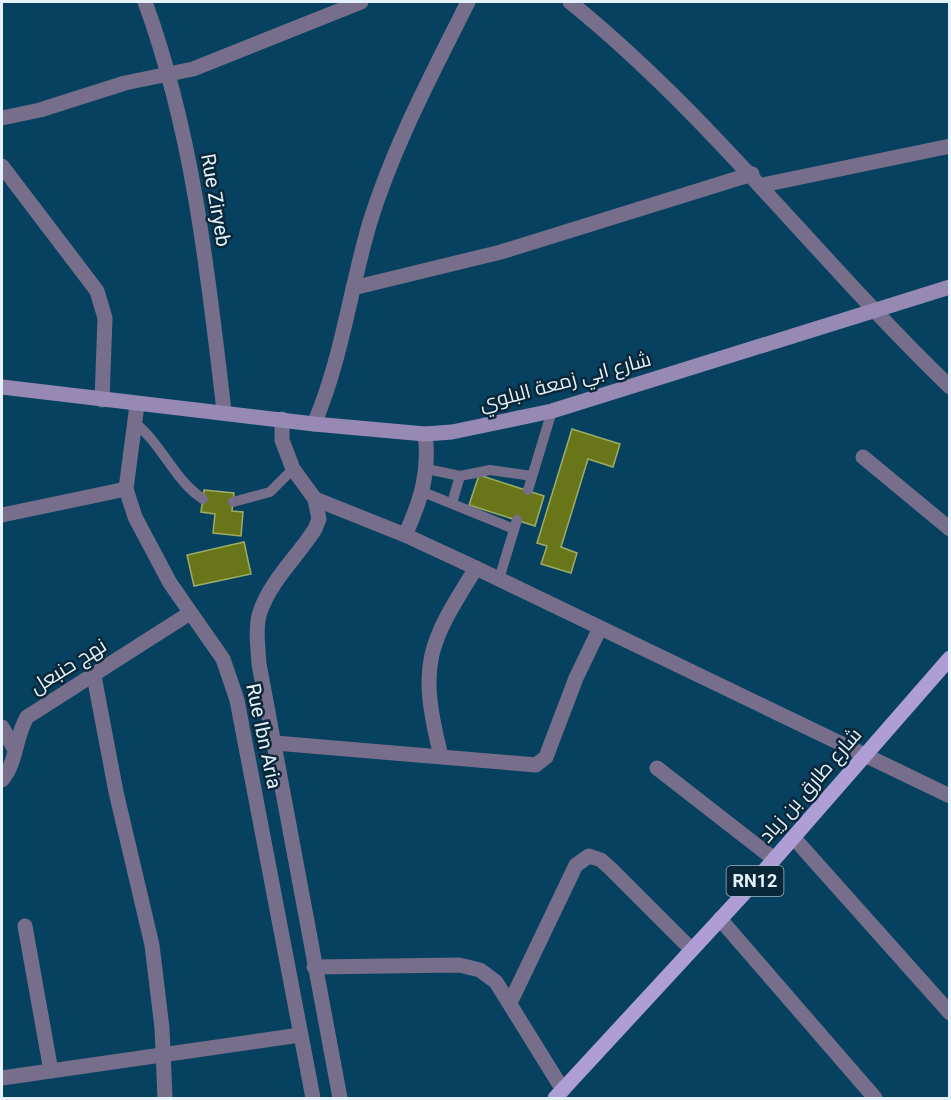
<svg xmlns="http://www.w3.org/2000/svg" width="951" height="1100" font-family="Roboto,Cairo,sans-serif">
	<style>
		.building { fill: #687619; stroke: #9eac66; stroke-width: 1.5 }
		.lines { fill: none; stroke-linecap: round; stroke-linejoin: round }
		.service { stroke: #766e8a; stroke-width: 10 }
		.minor { stroke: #766e8a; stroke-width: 15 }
		.secondary { stroke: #9689b4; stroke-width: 15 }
		.primary { stroke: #af9dd5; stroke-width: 15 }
		.labels { text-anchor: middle; stroke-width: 5; stroke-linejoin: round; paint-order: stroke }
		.shield { fill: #092738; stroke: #a3b5c0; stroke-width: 1.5 }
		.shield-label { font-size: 18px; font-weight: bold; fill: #e5f2fb }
		.street-label { font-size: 20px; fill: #e5f2fb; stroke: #092738 }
	</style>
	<rect width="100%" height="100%" fill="#074160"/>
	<g class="building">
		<path d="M572,429L620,444L613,467L588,459L561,547L577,553L571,573L541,564L547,546L537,543Z"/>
		<path d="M479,475L544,496L535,526L469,505Z"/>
		<path d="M204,490L234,493L232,511L243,512L241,536L213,533L215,514L201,512Z"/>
		<path d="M244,542L251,574L194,586L187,555Z"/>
	</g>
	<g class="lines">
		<g class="service">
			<path d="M135,423C162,444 174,480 203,499"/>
			<path d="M427,469L460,476L490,470L532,476"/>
			<path d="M528,490L552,411"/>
			<path d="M423,492L514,529"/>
			<path d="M233,502L270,492L293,469"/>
			<path d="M452,503L460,476"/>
			<path d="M499,579L517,520"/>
		</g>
		<g class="minor">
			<path d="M145,2C193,133 208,273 224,411"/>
			<path d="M570,2C711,116 820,262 950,387"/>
			<path d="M2,118L40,110L125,83L193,69L361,2"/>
			<path d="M2,166L97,291L105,318L102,400"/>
			<path d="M763,185L950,146"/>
			<path d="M353,288L501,252L752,174"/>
			<path d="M137,405L126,489L135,517L170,583L223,659L237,700L313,1098"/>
			<path d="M282,419V440L293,469L315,499L405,535L476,568L950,796"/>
			<path d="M314,424C342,359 350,289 370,222C394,145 432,74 468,2"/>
			<path d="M863,457L950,529"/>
			<path d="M315,499L319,519L315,529C298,556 271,580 260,612C255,628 258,647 259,664L340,1098"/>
			<path d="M2,515L126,489"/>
			<path d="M405,535C421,501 430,471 425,434"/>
			<path d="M94,676L116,792L152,945L162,1028L165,1098"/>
			<path d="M2,727L15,750"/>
			<path d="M275,743L536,765L546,757L576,678L600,628"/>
			<path d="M441,756C418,664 427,646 476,568"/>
			<path d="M657,768L774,859"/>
			<path d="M2,780C17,762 15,737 27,717L190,613"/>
			<path d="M793,837L950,1013"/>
			<path d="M720,919L875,1098"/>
			<path d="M25,926L51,1071"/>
			<path d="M314,967L459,965L480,970L496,982L563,1090"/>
			<path d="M510,1003L576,865L589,856L601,860L611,869L691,949"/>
			<path d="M2,1078L300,1035"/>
		</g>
		<path class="secondary" d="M2,387L314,424L425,434L452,432L552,411L950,287"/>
		<path class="primary" d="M555,1098L750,887L950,658"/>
	</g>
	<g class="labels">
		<rect class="shield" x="726.5" y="866" width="57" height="30" rx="4.5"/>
		<g class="shield-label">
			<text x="755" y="887">RN12</text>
		</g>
		<g class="street-label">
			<text transform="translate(216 200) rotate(80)" y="7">Rue Ziryeb</text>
			<text transform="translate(565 381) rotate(-15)" y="7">شارع ابي زمعة البلوي</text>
			<text transform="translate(68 666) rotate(-32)" y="7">نهج حنبعل</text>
			<text transform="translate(264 736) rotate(78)" y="7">Rue Ibn Aria</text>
			<text transform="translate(810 785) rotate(-49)" y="7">شارع طارق بن زياد</text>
		</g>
	</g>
	<rect width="951" height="1100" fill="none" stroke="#e5f2fb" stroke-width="6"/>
</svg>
